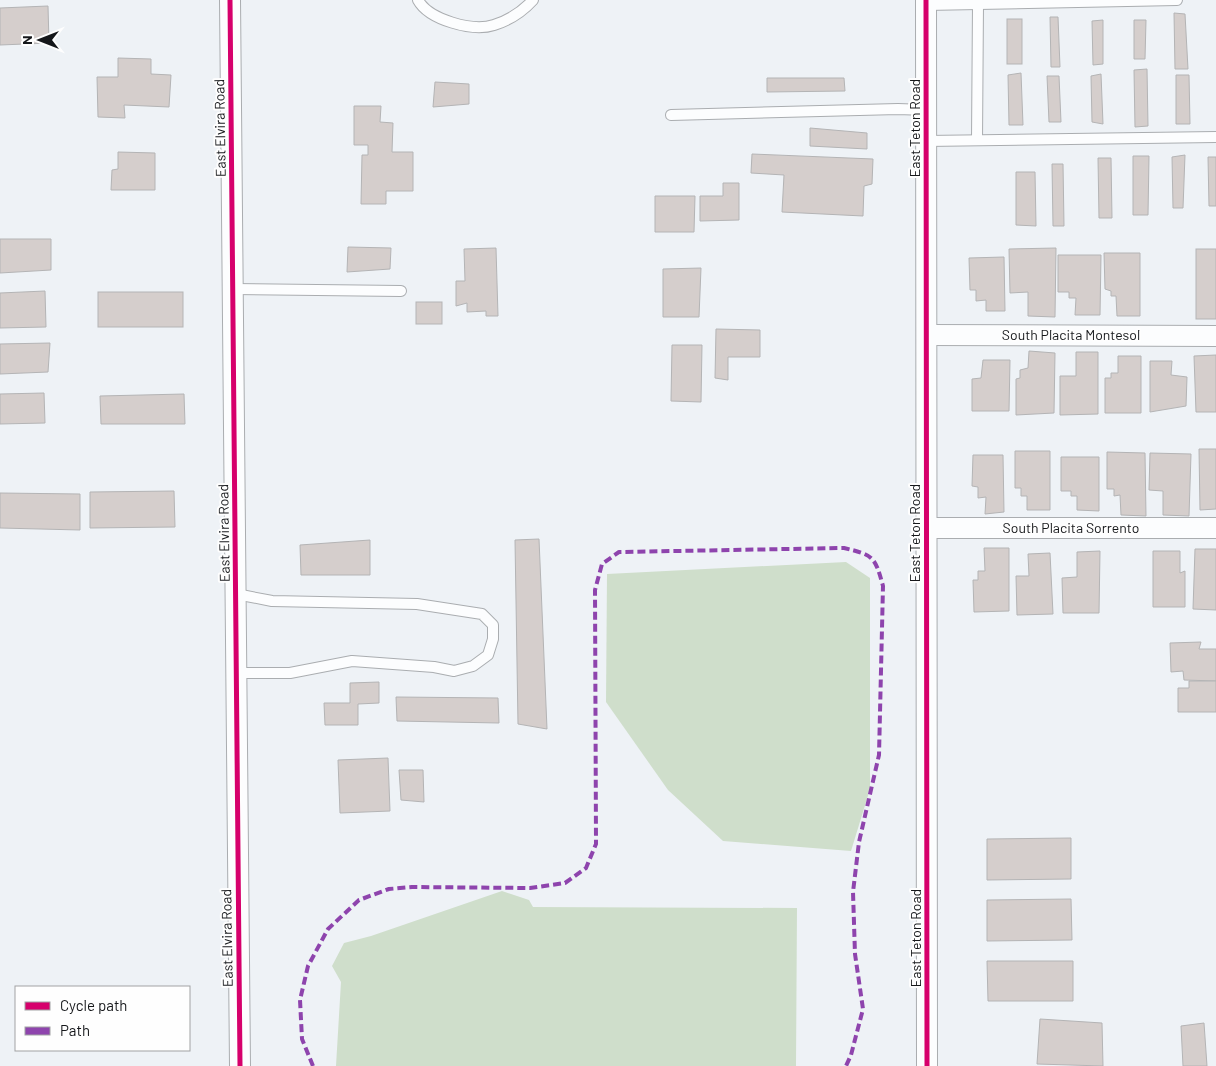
<svg xmlns="http://www.w3.org/2000/svg" width="1216" height="1066" font-family="Barlow,sans-serif">
	<style>
		.green { fill: #cfdecb }
		.building { fill: #d5cecc; stroke: #b4b4b5 }
		.lines { fill: none; stroke-linecap: round; stroke-linejoin: round }
		.service-casing { stroke: #aaadb0; stroke-width: 12 }
		.minor-casing { stroke: #aaadb0; stroke-width: 22 }
		.service { stroke: #fcfdfe; stroke-width: 10 }
		.minor { stroke: #fcfdfe; stroke-width: 20 }
		.quiet { stroke: #8e44ad; stroke-width: 4; stroke-dasharray: 8 4; stroke-linecap: butt }
		.cycleway-casing { stroke: #fefefe; stroke-width: 8 }
		.cycleway { stroke: #d6006c; stroke-width: 5 }
		.labels { text-anchor: middle; stroke-width: 4; stroke-linejoin: round; paint-order: stroke }
		.street-label { font-size: 14px; fill: #15171a; stroke: #fefefe }
	</style>
	<rect width="100%" height="100%" fill="#eef2f6"/>
	<g class="green">
		<path d="M846,562L870,578V789L851,851L723,841L668,790L606,702L607,574Z"/>
		<path d="M502,891L529,900L533,907L797,908L796,1066H336L341,982L332,966L344,943L371,936Z"/>
	</g>
	<g class="building">
		<path d="M48,6L49,43L0,45V8Z"/>
		<path d="M1174,13L1185,14L1188,69H1175Z"/>
		<path d="M1050,17H1058L1060,67H1051Z"/>
		<rect x="1007" y="19" width="15" height="45"/>
		<path d="M1103,20V64L1093,65L1092,21Z"/>
		<path d="M1134,20H1146L1145,59H1134Z"/>
		<path d="M118,58L151,59V74L171,75L169,107L124,105L125,118L98,117L97,77H118Z"/>
		<path d="M1147,69L1148,126L1135,127L1134,70Z"/>
		<path d="M1021,73L1023,125H1009L1008,75Z"/>
		<path d="M1101,74L1103,124L1092,122L1091,76Z"/>
		<path d="M1176,75H1189L1190,124H1176Z"/>
		<path d="M1047,76H1059L1061,122H1049Z"/>
		<path d="M767,78H844L845,91L767,92Z"/>
		<path d="M435,82L469,84V104L433,107Z"/>
		<path d="M354,106H381L380,122L393,123L392,152H413V191H386V204H361L362,155H368V145H354Z"/>
		<path d="M810,128L867,133V149L810,146Z"/>
		<path d="M118,152L155,153V190H111L112,170L118,169Z"/>
		<path d="M752,154L873,159L872,184L864,186L863,216L782,212L784,175L751,173Z"/>
		<path d="M1185,155L1183,208H1173L1172,157Z"/>
		<path d="M1133,156H1149L1148,215H1133Z"/>
		<path d="M1208,157H1216V206H1209Z"/>
		<path d="M1098,158H1111L1112,218H1099Z"/>
		<path d="M1052,164H1063L1064,226H1053Z"/>
		<path d="M1016,172H1035L1036,226L1016,225Z"/>
		<path d="M723,183H739V220L700,221V196H723Z"/>
		<path d="M655,196H695L694,232H655Z"/>
		<path d="M0,239H51V270L0,273Z"/>
		<path d="M348,247L391,248L390,269L347,272Z"/>
		<path d="M496,248L498,316H486V311L467,312V303L456,306V281H465L464,249Z"/>
		<path d="M1056,248L1055,317L1028,316V292L1010,293L1009,249Z"/>
		<rect x="1196" y="249" width="20" height="70"/>
		<path d="M1104,253H1140V316H1117L1116,296H1111V291L1105,289Z"/>
		<path d="M1058,255H1101L1100,315H1075L1076,298H1069V292H1058Z"/>
		<path d="M1004,257L1005,311H986V300L976,301V290H970L969,258Z"/>
		<path d="M701,268L699,317H663V269Z"/>
		<path d="M45,291L46,327L0,328V293Z"/>
		<rect x="98" y="292" width="85" height="35"/>
		<rect x="416" y="302" width="26" height="22"/>
		<path d="M716,329L760,330V357H728V380L715,378Z"/>
		<path d="M50,343L48,372L0,374V344Z"/>
		<path d="M672,345H702L701,402L671,401Z"/>
		<path d="M1029,351L1055,353L1054,413L1016,415V379L1020,378V370L1028,368Z"/>
		<path d="M1076,352H1098V414L1060,415V376H1076Z"/>
		<path d="M1216,355V412H1196L1194,356Z"/>
		<path d="M1118,356H1141V413H1105V378H1111V373H1118Z"/>
		<path d="M983,360H1010L1009,411H972V379L981,378Z"/>
		<path d="M1150,361H1172L1171,375L1187,377L1186,406L1150,412Z"/>
		<path d="M44,393L45,423L0,424V394Z"/>
		<path d="M184,394L185,424H101L100,396Z"/>
		<path d="M1199,449H1216V509L1200,510Z"/>
		<path d="M1015,451H1050V510H1027V496H1021V488H1015Z"/>
		<path d="M1107,452L1145,453L1146,516L1121,515L1120,495L1114,496V489H1107Z"/>
		<path d="M1150,453L1191,454L1189,516L1163,515V491L1149,490Z"/>
		<path d="M973,455H1003L1004,512L985,514L986,497L978,498V487L972,486Z"/>
		<path d="M1061,457H1099V511L1077,510V496H1071V491H1061Z"/>
		<path d="M174,491L175,527L90,528V492Z"/>
		<path d="M0,493L80,494V530L0,528Z"/>
		<path d="M539,539L547,729L518,724L515,540Z"/>
		<path d="M370,540V575H301L300,545Z"/>
		<path d="M984,548H1009V611L974,612L973,580H978V571H985Z"/>
		<path d="M1195,549H1216V610L1193,609Z"/>
		<path d="M1100,551L1099,613H1063L1062,578L1077,577V552Z"/>
		<path d="M1153,551H1180V573L1185,571V607H1153Z"/>
		<path d="M1050,553L1053,614L1017,615L1016,576H1029L1028,554Z"/>
		<path d="M1201,642L1199,649H1216V681L1184,680L1183,671L1171,672L1170,643Z"/>
		<path d="M1189,681H1216V712H1178V688H1189Z"/>
		<path d="M379,682V703L358,704V725H325L324,703H350V683Z"/>
		<path d="M396,697L498,698L499,723L397,721Z"/>
		<path d="M388,758L390,811L340,813L338,760Z"/>
		<path d="M399,770H423L424,802L401,800Z"/>
		<path d="M1071,838V879L987,880V839Z"/>
		<path d="M1071,899L1072,940L987,941V900Z"/>
		<path d="M987,961H1073V1001H988Z"/>
		<path d="M1040,1019L1102,1023L1103,1066L1037,1064Z"/>
		<path d="M1204,1023L1207,1066H1183L1181,1026Z"/>
	</g>
	<g class="lines">
		<defs>
			<g id="service">
				<path d="M418,0C429,20 473,32 494,25C510,20 522,12 533,0"/>
				<path d="M926,5L1177,0"/>
				<path d="M671,115L898,109L926,110"/>
				<path d="M977,140L978,4"/>
				<path d="M926,141L1216,137"/>
				<path d="M233,289L401,291"/>
				<path d="M236,594L272,601L417,604L482,614L493,625V639L488,655L473,666L454,671L434,667L352,661L290,673H236"/>
			</g>
			<g id="minor">
				<path d="M230,0L240,1066"/>
				<path d="M926,0L927,1066"/>
				<path d="M927,335L1216,336"/>
				<path d="M927,528H1216"/>
			</g>
		</defs>
		<use href="#service" class="service-casing"/>
		<use href="#minor" class="minor-casing"/>
		<use href="#service" class="service"/>
		<use href="#minor" class="minor"/>
		<path class="quiet" d="M313,1066L302,1039L300,1000L308,966L328,929L359,900L389,889L412,887L530,888L565,883L586,868L596,844L595,590L602,564L619,552L844,548C874,555 875,557 883,586L879,755L859,842L853,892L855,954L863,1009L851,1055L846,1066"/>
		<defs>
			<g id="cycleway">
				<path d="M230,0L240,1066"/>
				<path d="M926,0L927,1066"/>
			</g>
		</defs>
		<use href="#cycleway" class="cycleway-casing"/>
		<use href="#cycleway" class="cycleway"/>
	</g>
	<g class="labels">
		<g class="street-label">
			<text transform="translate(220 128) rotate(-91)" y="5">East Elvira Road</text>
			<text transform="translate(915 128) rotate(-90)" y="5">East Teton Road</text>
			<text x="1071" y="340">South Placita Montesol</text>
			<text x="1071" y="533">South Placita Sorrento</text>
			<text transform="translate(224 533) rotate(-91)" y="5">East Elvira Road</text>
			<text transform="translate(915 533) rotate(-90)" y="5">East Teton Road</text>
			<text transform="translate(227 938) rotate(-91)" y="5">East Elvira Road</text>
			<text transform="translate(916 938) rotate(-90)" y="5">East Teton Road</text>
		</g>
	</g>
	<rect x="15" y="986" width="175" height="65" fill="#fefefe" stroke="#a1a2a3"/>
	<rect x="25" y="1002" width="25" height="8" fill="#d6006c" stroke="#a1a2a3"/>
	<text x="60" y="1011" font-size="15" fill="#15171a">Cycle path</text>
	<rect x="25" y="1027" width="25" height="8" fill="#8e44ad" stroke="#a1a2a3"/>
	<text x="60" y="1036" font-size="15" fill="#15171a">Path</text>
	<g transform="translate(40 40) rotate(270)" stroke="#fefefe" stroke-width="4" paint-order="stroke">
	<path d="M0-4L9 19L0 12L-9 19Z" fill="#15171a"/>
	<text y="-8" font-size="14" font-weight="bold" text-anchor="middle" fill="#15171a">N</text>
	</g>
</svg>
